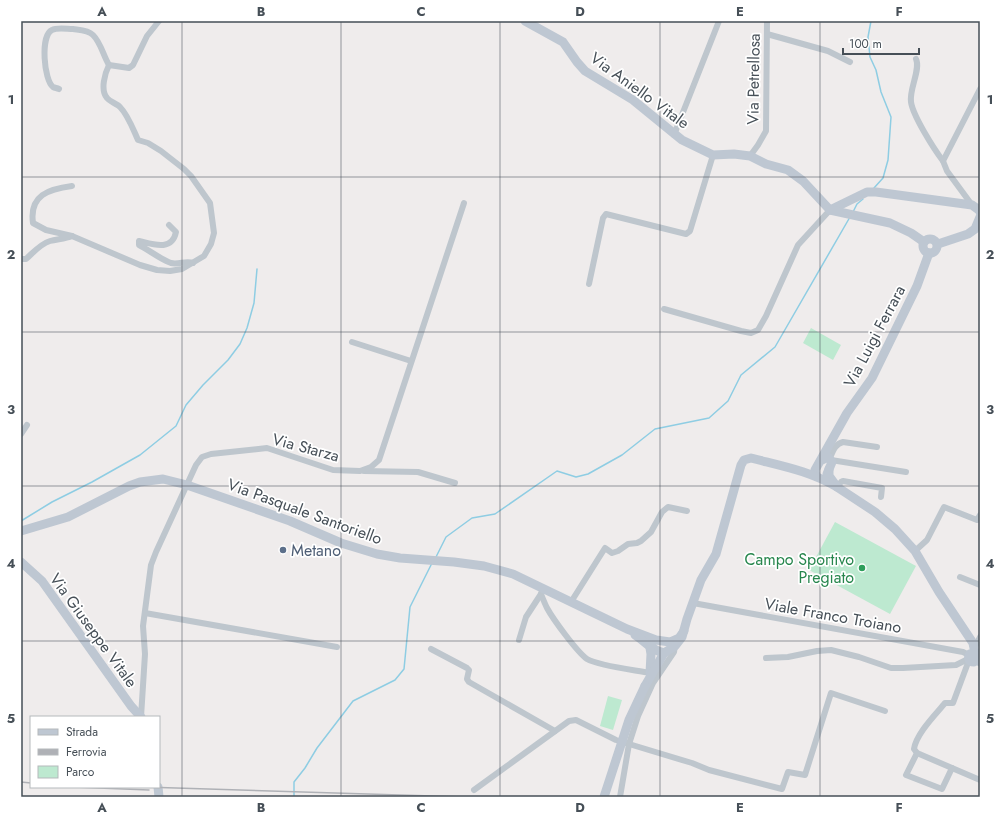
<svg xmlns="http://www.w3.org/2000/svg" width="1001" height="818" font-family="Jost,sans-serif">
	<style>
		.green { fill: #bde9d0 }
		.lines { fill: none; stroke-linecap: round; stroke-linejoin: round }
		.stream { stroke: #8ecde3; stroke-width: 1.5 }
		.street { stroke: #bec6cd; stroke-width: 6 }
		.secondary { stroke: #bec7d2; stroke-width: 9 }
		.rail { stroke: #afb1b6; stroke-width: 1.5 }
		.secondary-bridge { stroke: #bec7d2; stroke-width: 9 }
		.grid { fill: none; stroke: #464f57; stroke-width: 1; stroke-opacity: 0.55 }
		.service-dot { fill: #5c6f8a; stroke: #fff; stroke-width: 1.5 }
		.leisure-dot { fill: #2e9e5b; stroke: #fff; stroke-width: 1.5 }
		.labels { text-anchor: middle; stroke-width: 3.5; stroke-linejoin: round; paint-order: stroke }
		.street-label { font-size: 16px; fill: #464f57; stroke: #fff }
		.service-label { font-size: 16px; fill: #4e5e75; stroke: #fff; text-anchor: start }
		.leisure-label { font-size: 16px; fill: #27864d; stroke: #fff; text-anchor: end }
		.neatline { fill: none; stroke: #464f57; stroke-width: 1.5 }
		.grid-label { font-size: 13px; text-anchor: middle; font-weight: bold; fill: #464f57 }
	</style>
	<rect width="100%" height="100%" fill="#efecec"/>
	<g class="green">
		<path d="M811,328L841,345L833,360L803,343Z"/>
		<path d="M835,522L916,566L890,614L809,570Z"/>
		<path d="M608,696L622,700L613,730L600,726Z"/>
	</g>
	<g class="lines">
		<g class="stream">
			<path d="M871,21L868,37L870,57L876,70L881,92L891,117L888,160L883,178L874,188"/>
			<path d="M853,212L857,204L863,199"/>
			<path d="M21,521L52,502L92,482L140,455L176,426L186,405L203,385L228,360L240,344L247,328L254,303L257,269"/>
			<path d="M436,557L446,537L472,518L495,514L557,471L576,477L588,474L622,455L655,429L709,418L728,401L741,375L775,347L850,217"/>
			<path d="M294,797V782L305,768L317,748L353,701L395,680L404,669L410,607L432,563"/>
		</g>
		<g class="street">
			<path d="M767,34L828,51L850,62"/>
			<path d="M916,59C921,69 909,89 911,102C913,116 934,149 943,161"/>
			<path d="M59,89C57,88 55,88 53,87C44,80 40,36 52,30C57,27 67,29 73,29C80,30 88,30 93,35C101,43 103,55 109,65"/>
			<path d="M674,135L719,21"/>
			<path d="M750,156L758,145L766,131L767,21"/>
			<path d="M972,205L947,171L943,161L980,89"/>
			<path d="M169,225L176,232C172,252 152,244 139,241V245C149,250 160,259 171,263C179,265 186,260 193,263"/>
			<path d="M72,236L140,265L157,270L170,271L182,269L204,256L211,244L214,233L210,203L191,176L184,169L161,151L148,143L138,140C133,129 128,115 120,107C116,103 110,102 107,98C100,90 105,73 109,65L129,68L133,65L147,36L159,21"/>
			<path d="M21,259H26C33,253 40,244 50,241C57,239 65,239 72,236L46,230L33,223C29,195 49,189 72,186"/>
			<path d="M589,284L603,218L606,214L686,234L690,231L713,155"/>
			<path d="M664,309L741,331L751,333L758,330L766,316L798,245L830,210"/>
			<path d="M352,342L411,361"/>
			<path d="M21,434L27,425"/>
			<path d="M830,458C833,451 835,444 843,442L877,447"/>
			<path d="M831,460L906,472"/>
			<path d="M364,471L418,472L455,483"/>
			<path d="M837,487L841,482L843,481L882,488L881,497"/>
			<path d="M915,551L927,540L944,507L977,520L980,515"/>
			<path d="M960,577L980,585"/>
			<path d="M543,588L541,594C543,599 545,604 547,608C553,619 577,652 587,659C599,666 635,670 650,673"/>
			<path d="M571,602L605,548L612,553L618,551L628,544L637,543L641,541L651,532L662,512L668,507L687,511"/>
			<path d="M693,603L963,652L969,655"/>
			<path d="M145,613L337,647"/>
			<path d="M519,640L526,617L541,594"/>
			<path d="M975,647L980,637"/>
			<path d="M431,649L467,668L469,670L467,679L469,682L555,731"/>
			<path d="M766,658L788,657L817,651L831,650L859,657L891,668H903L956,665L968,659"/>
			<path d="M969,660L953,703H945C935,715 916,734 914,749L917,753L980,780"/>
			<path d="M141,717L145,654L143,626L151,565L156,552L196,465L202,457L211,454L267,448L333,470L360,471L371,467L379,460L464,203"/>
			<path d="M917,753L906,775L942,789L952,768"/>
			<path d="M474,790L569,721L576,720L616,740L629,744L692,763L709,770L782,789L788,772L805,775L831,693L885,711"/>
			<path d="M620,797L629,744L638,716L653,683L674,652L675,646L674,645"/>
		</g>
		<g class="secondary">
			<path d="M525,21L563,42L577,62L585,71L633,100L682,140L713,155L734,154L750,156L766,164L788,170L803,181L830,210L867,192H876L972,205L979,210L980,212"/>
			<path d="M830,210L890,223L911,233L924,242"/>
			<circle cx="930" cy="246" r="7"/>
			<path d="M938,244L968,234L975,229L980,217"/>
			<path d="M822,460L828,457L832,462L827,474"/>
			<path d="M829,469V476L837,487L875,512L895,529L915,551L939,592L973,643L975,653L980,662"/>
			<path d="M816,476L815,470L847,413L872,378L917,286L929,253"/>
			<path d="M21,531L68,517L129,486L140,482L163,479L187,485L233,501L290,521L341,543L377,554L400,558L454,562L484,566L513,574L627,629L656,640L670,642L679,638L684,631"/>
			<path d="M21,562L42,581L131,706L141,717"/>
			<path d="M635,635C646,642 651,650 664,653"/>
			<path d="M975,653L970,654C967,658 969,662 974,662L978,659"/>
			<path d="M650,673L651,654L650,648L652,645"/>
			<path d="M645,686L664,653L675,646L682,637L687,619L701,580L716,554L741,465L744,460L751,458C782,466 810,471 837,487"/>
			<path d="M158,787L159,797"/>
		</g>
		<g class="rail">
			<path d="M21,782L31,783"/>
			<path d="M73,787L149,790"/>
			<path d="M144,787L465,797"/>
		</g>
		<path class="secondary-bridge" d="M604,797L629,720L645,686"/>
	</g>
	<path class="grid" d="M182,21V797M341,21V797M500,21V797M660,21V797M820,21V797M21,177H980M21,332H980M21,486H980M21,641H980"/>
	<circle class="service-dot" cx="283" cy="550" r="4"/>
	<circle class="leisure-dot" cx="862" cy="568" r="4"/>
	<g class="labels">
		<g class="street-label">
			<text transform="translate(753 79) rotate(-89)" y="6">Via Petrellosa</text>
			<text transform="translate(640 90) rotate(36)" y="6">Via Aniello Vitale</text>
			<text transform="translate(874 336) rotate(-62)" y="6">Via Luigi Ferrara</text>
			<text transform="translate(306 447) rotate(15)" y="6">Via Starza</text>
			<text transform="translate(305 511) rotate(20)" y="6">Via Pasquale Santoriello</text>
			<text transform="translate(833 615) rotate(10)" y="6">Viale Franco Troiano</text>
			<text transform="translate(94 630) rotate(54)" y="6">Via Giuseppe Vitale</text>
		</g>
		<g class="service-label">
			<text x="291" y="556">Metano</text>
		</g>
		<g class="leisure-label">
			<text x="854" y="565">Campo Sportivo<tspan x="854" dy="18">Pregiato</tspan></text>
		</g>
	</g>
	<rect width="1001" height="818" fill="none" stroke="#ffffff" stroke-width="44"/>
	<rect x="30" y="716" width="130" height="72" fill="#ffffff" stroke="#b5b9bc"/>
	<rect x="38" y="729" width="20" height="6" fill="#bec7d2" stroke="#b5b9bc"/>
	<text x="66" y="736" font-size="12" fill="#464f57">Strada</text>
	<rect x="38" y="749" width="20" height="6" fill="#afb1b6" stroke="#b5b9bc"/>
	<text x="66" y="756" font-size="12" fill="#464f57">Ferrovia</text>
	<rect x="38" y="766" width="20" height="12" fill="#bde9d0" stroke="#b5b9bc"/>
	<text x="66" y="776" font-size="12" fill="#464f57">Parco</text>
	<path d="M843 48v6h76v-6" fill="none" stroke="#464f57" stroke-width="2"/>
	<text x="849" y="48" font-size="12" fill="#464f57" stroke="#ffffff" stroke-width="3" paint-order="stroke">100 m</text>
	<rect x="22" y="22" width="957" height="774" class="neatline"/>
	<g class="grid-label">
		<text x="102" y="16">A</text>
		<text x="261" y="16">B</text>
		<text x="421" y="16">C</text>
		<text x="580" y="16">D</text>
		<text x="740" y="16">E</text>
		<text x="899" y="16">F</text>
		<text x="11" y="104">1</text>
		<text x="990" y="104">1</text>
		<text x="11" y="259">2</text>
		<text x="990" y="259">2</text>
		<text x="11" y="414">3</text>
		<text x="990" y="414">3</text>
		<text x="11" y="568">4</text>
		<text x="990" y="568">4</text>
		<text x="11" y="723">5</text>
		<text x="990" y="723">5</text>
		<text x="102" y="812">A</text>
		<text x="261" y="812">B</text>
		<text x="421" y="812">C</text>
		<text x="580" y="812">D</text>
		<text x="740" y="812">E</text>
		<text x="899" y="812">F</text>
	</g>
</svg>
